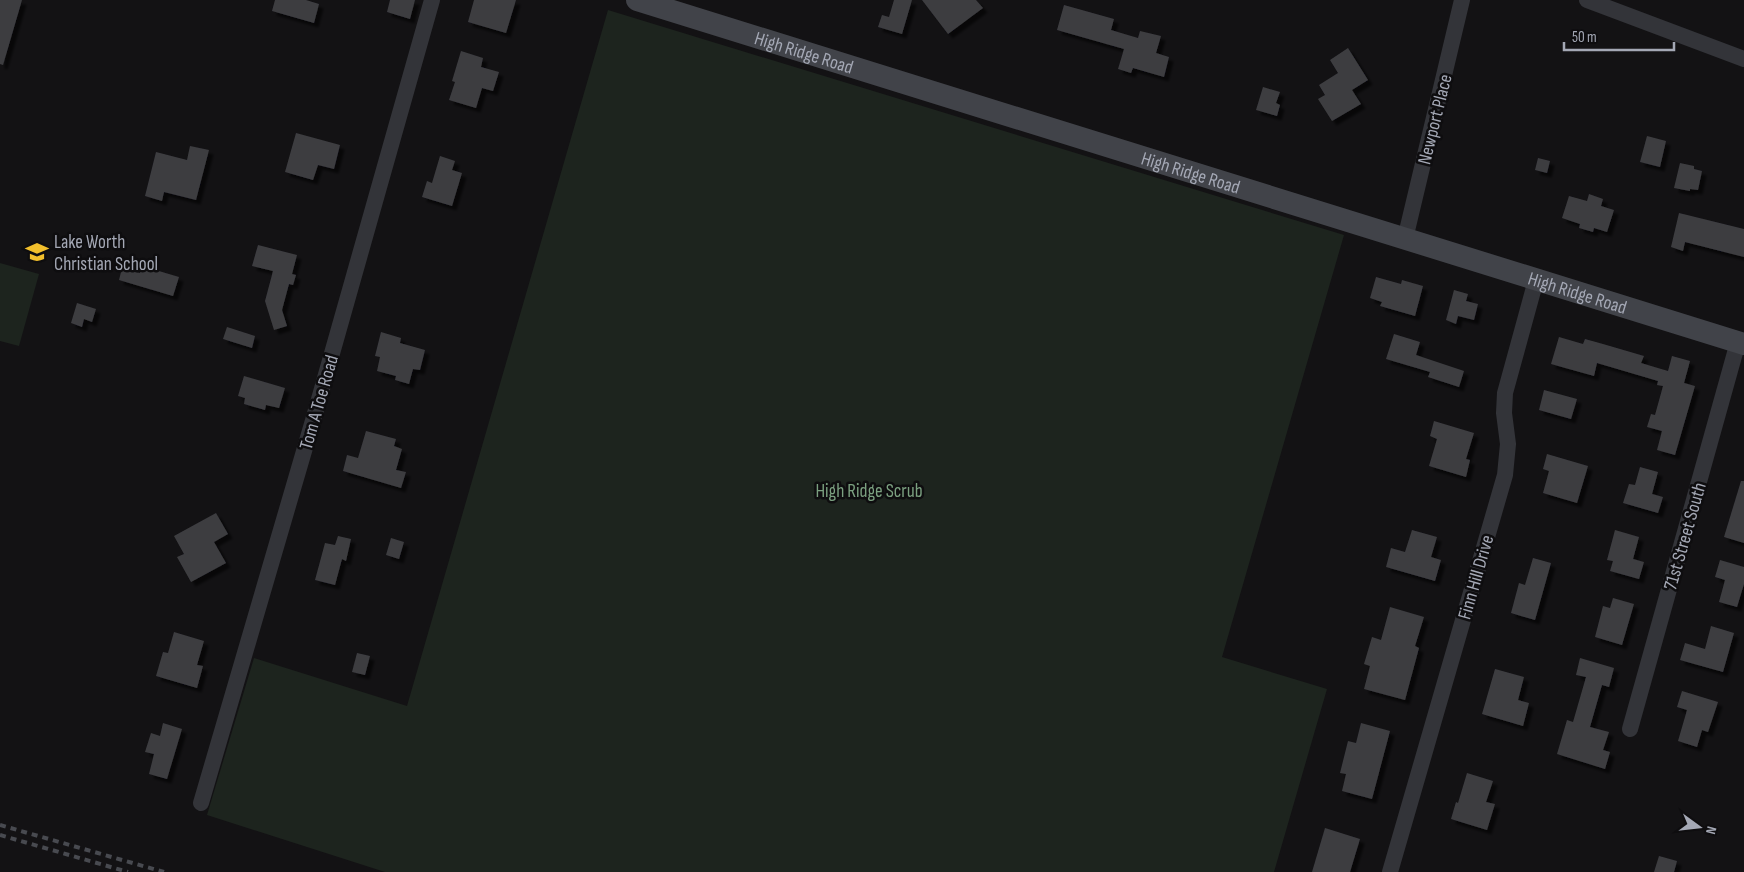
<svg xmlns="http://www.w3.org/2000/svg" width="1744" height="872" font-family="'Sofia Sans Condensed',sans-serif">
	<style>
		.green { fill: #1d241e }
		.building { fill: #3d3d41; filter: url(#shadow) }
		.lines { fill: none; stroke-linecap: round; stroke-linejoin: round }
		.street { stroke: #333439; stroke-width: 16 }
		.secondary { stroke: #414349; stroke-width: 22 }
		.rail { stroke: #484a50; stroke-width: 4; stroke-dasharray: 6 5; stroke-linecap: butt }
		.labels { text-anchor: middle; stroke-width: 5; stroke-linejoin: round; paint-order: stroke }
		.street-label { font-size: 19px; fill: #a4a8b5; stroke: #0e0d0f }
		.poi-label { font-size: 19px; fill: #a4a8b5; stroke: #0e0d0f; text-anchor: start }
		.park-label { font-size: 19px; fill: #7ba080; stroke: #0e0d0f }
	</style>
	<defs>
		<filter id="shadow"><feDropShadow dx="4.5" dy="4.5" stdDeviation="1" flood-color="#0009"/></filter>
	</defs>
	<rect width="100%" height="100%" fill="#131214"/>
	<g class="green">
		<path d="M608,10L1344,235L1222,657L1327,689L1274,872H385L207,815L254,658L407,706Z"/>
		<path d="M0,263L39,274L19,346L0,341Z"/>
	</g>
	<g class="building">
		<path d="M0,0H22L3,65L0,64Z"/>
		<path d="M275,0H306L319,4L314,23L272,11Z"/>
		<path d="M390,0H415L410,19L387,12Z"/>
		<path d="M474,0H516L506,33L468,22Z"/>
		<path d="M894,0H912L902,34L878,27L882,15L889,17Z"/>
		<path d="M922,0H976L983,8L948,34Z"/>
		<path d="M1064,5L1114,19L1111,30L1138,38L1140,31L1161,36L1156,53L1169,57L1164,77L1133,68L1131,73L1118,69L1124,49L1057,30Z"/>
		<path d="M1348,48L1368,80L1352,90L1361,104L1332,121L1318,99L1325,95L1319,85L1338,73L1330,60Z"/>
		<path d="M461,51L483,58L481,67L499,72L493,91L482,88L476,108L449,100L455,82L452,81Z"/>
		<path d="M1263,87L1280,92L1276,103L1280,105L1277,116L1256,110Z"/>
		<path d="M296,133L340,145L334,169L318,165L313,180L285,172Z"/>
		<path d="M1647,136L1666,141L1660,167L1640,162Z"/>
		<path d="M190,146L209,150L196,200L164,192L162,201L145,196L156,152L187,160Z"/>
		<path d="M440,156L455,161L452,170L462,173L452,206L422,197L427,181L432,183Z"/>
		<path d="M1538,158L1550,161L1547,173L1535,170Z"/>
		<path d="M1680,163L1694,166V169L1702,171L1698,190L1690,189V191L1674,188Z"/>
		<path d="M1589,194L1603,199L1601,206L1614,210L1607,232L1594,228L1593,232L1579,228L1580,224L1562,218L1569,196L1587,201Z"/>
		<path d="M1679,213L1744,229V257L1685,242L1683,251L1671,247Z"/>
		<path d="M258,245L297,255L292,274L296,275L293,285L289,284L282,310L287,326L274,330L265,301L273,271L252,266Z"/>
		<path d="M142,266L179,277L173,296L119,280L122,268L140,273Z"/>
		<path d="M1376,277L1401,284L1402,280L1423,286L1415,316L1380,306L1382,302L1370,298Z"/>
		<path d="M1454,290L1468,294L1466,301L1478,304L1474,320L1458,316L1456,324L1446,320Z"/>
		<path d="M77,303L96,309L92,322L84,319L82,327L71,323Z"/>
		<path d="M227,327L255,336L252,348L223,339Z"/>
		<path d="M381,332L401,338L400,343L425,350L420,370L413,369L409,384L395,380L396,376L377,371L380,357L375,356Z"/>
		<path d="M1394,334L1420,342L1416,355L1464,371L1459,387L1428,377L1430,372L1386,359Z"/>
		<path d="M1559,337L1583,344L1585,339L1603,344L1644,356L1641,363L1668,371L1672,356L1690,361L1684,383L1695,386L1675,455L1657,450L1662,431L1647,427L1651,414L1655,415L1663,386L1657,385L1658,381L1597,363L1594,376L1551,364Z"/>
		<path d="M244,376L285,388L279,408L266,405L265,410L244,404L245,398L238,396Z"/>
		<path d="M1544,390L1577,399L1571,419L1539,410Z"/>
		<path d="M1434,421L1474,433L1466,459L1470,460L1466,477L1429,466L1437,439L1430,436Z"/>
		<path d="M366,431L396,439L394,446L402,449L396,470L406,472L401,488L343,471L347,455L358,458Z"/>
		<path d="M1547,454L1588,466L1577,503L1543,493L1549,471L1543,469Z"/>
		<path d="M1640,467L1658,472L1652,494L1663,497L1658,513L1623,503L1629,484L1635,485Z"/>
		<path d="M1741,481H1744V543L1724,537Z"/>
		<path d="M216,513L228,534L214,542L226,563L191,582L177,557L184,554L174,536Z"/>
		<path d="M1412,530L1437,537L1431,557L1441,560L1435,581L1386,567L1391,548L1405,552Z"/>
		<path d="M1615,530L1639,537L1633,559L1644,562L1639,579L1610,571L1613,561L1607,560Z"/>
		<path d="M338,536L351,539L346,561L342,559L335,585L315,580L325,543L335,545Z"/>
		<path d="M391,538L404,542L399,559L386,555Z"/>
		<path d="M1533,558L1551,563L1535,620L1511,613L1519,583L1525,585Z"/>
		<path d="M1720,560L1744,567V584L1737,607L1719,602L1725,580L1715,577Z"/>
		<path d="M1613,598L1634,604L1622,645L1595,637L1603,606L1610,608Z"/>
		<path d="M1390,607L1424,617L1415,646L1419,648L1405,700L1364,689L1370,666L1364,664L1372,637L1381,640Z"/>
		<path d="M1711,626L1734,633L1723,672L1680,660L1685,643L1705,649Z"/>
		<path d="M174,632L204,641L197,665L203,666L197,688L156,676L163,652L168,653Z"/>
		<path d="M357,653L370,656L365,675L352,672Z"/>
		<path d="M1580,658L1614,668L1609,687L1602,685L1590,727L1609,732L1603,750L1610,752L1605,769L1557,754L1567,720L1573,722L1586,677L1576,675Z"/>
		<path d="M1495,669L1524,677L1518,700L1529,703L1523,726L1482,714Z"/>
		<path d="M1682,691L1718,702L1708,732L1702,730L1697,747L1678,741L1687,710L1677,707Z"/>
		<path d="M163,723L182,729L167,779L149,774L154,754L145,752L151,733L160,736Z"/>
		<path d="M1361,723L1390,731L1372,799L1342,791L1346,774L1340,773L1348,741L1356,743Z"/>
		<path d="M1467,773L1493,781L1486,802L1495,804L1487,830L1451,819L1456,802L1458,803Z"/>
		<path d="M1325,828L1360,839L1350,872H1312Z"/>
		<path d="M1659,856L1677,861L1674,872H1654Z"/>
	</g>
	<g class="lines">
		<g class="street">
			<path d="M1587,0L1744,59"/>
			<path d="M1405,239L1462,0"/>
			<path d="M1630,729L1738,342"/>
			<path d="M201,803L314,417L432,0"/>
			<path d="M1390,872L1505,475L1508,444L1504,413L1505,393L1536,280"/>
		</g>
		<path class="secondary" id="s1" d="M637,0L1744,344"/>
		<g class="rail">
			<path d="M0,825L164,872"/>
			<path d="M0,835L128,872"/>
		</g>
	</g>
	<defs>
		<symbol id="school-bare" viewBox="-9 -9 18 18"><path d="M0-5L7-2L0 1L-7-2ZM-4 1L0 2.5L4 1V4Q0 6-4 4Z" fill="#f2bf2c" stroke="#0e0d0f" stroke-width="2.5" paint-order="stroke"/></symbol>
	</defs>
	<g fill-rule="evenodd">
		<use href="#school-bare" x="21" y="236" width="32" height="32"/>
	</g>
	<g class="labels">
		<g class="street-label">
			<text dy="7" stroke="none"><textPath href="#s1" startOffset="175">High Ridge Road</textPath></text>
			<text transform="translate(1434 119) rotate(-76)" y="7">Newport Place</text>
			<text dy="7" stroke="none"><textPath href="#s1" startOffset="580">High Ridge Road</textPath></text>
			<text dy="7" stroke="none"><textPath href="#s1" startOffset="985">High Ridge Road</textPath></text>
			<text transform="translate(318 402) rotate(-74)" y="7">Tom A Toe Road</text>
			<text transform="translate(1684 536) rotate(-74)" y="7">71st Street South</text>
			<text transform="translate(1475 577) rotate(-74)" y="7">Finn Hill Drive</text>
		</g>
		<g class="poi-label">
			<text x="54" y="248">Lake Worth<tspan x="54" dy="22">Christian School</tspan></text>
		</g>
		<g class="park-label">
			<text x="869" y="497">High Ridge Scrub</text>
		</g>
	</g>
	<g transform="translate(1699 827) rotate(105)" stroke="#0e0d0f" stroke-width="4" paint-order="stroke">
	<path d="M0-4L9 19L0 12L-9 19Z" fill="#a4a8b5"/>
	<text y="-8" font-size="14" font-weight="bold" text-anchor="middle" fill="#a4a8b5">N</text>
	</g>
	<path d="M1564 42v8h110v-8" fill="none" stroke="#a4a8b5" stroke-width="2.5"/>
	<text x="1572" y="42" font-size="15" fill="#a4a8b5" stroke="#0e0d0f" stroke-width="4" paint-order="stroke">50 m</text>
</svg>
